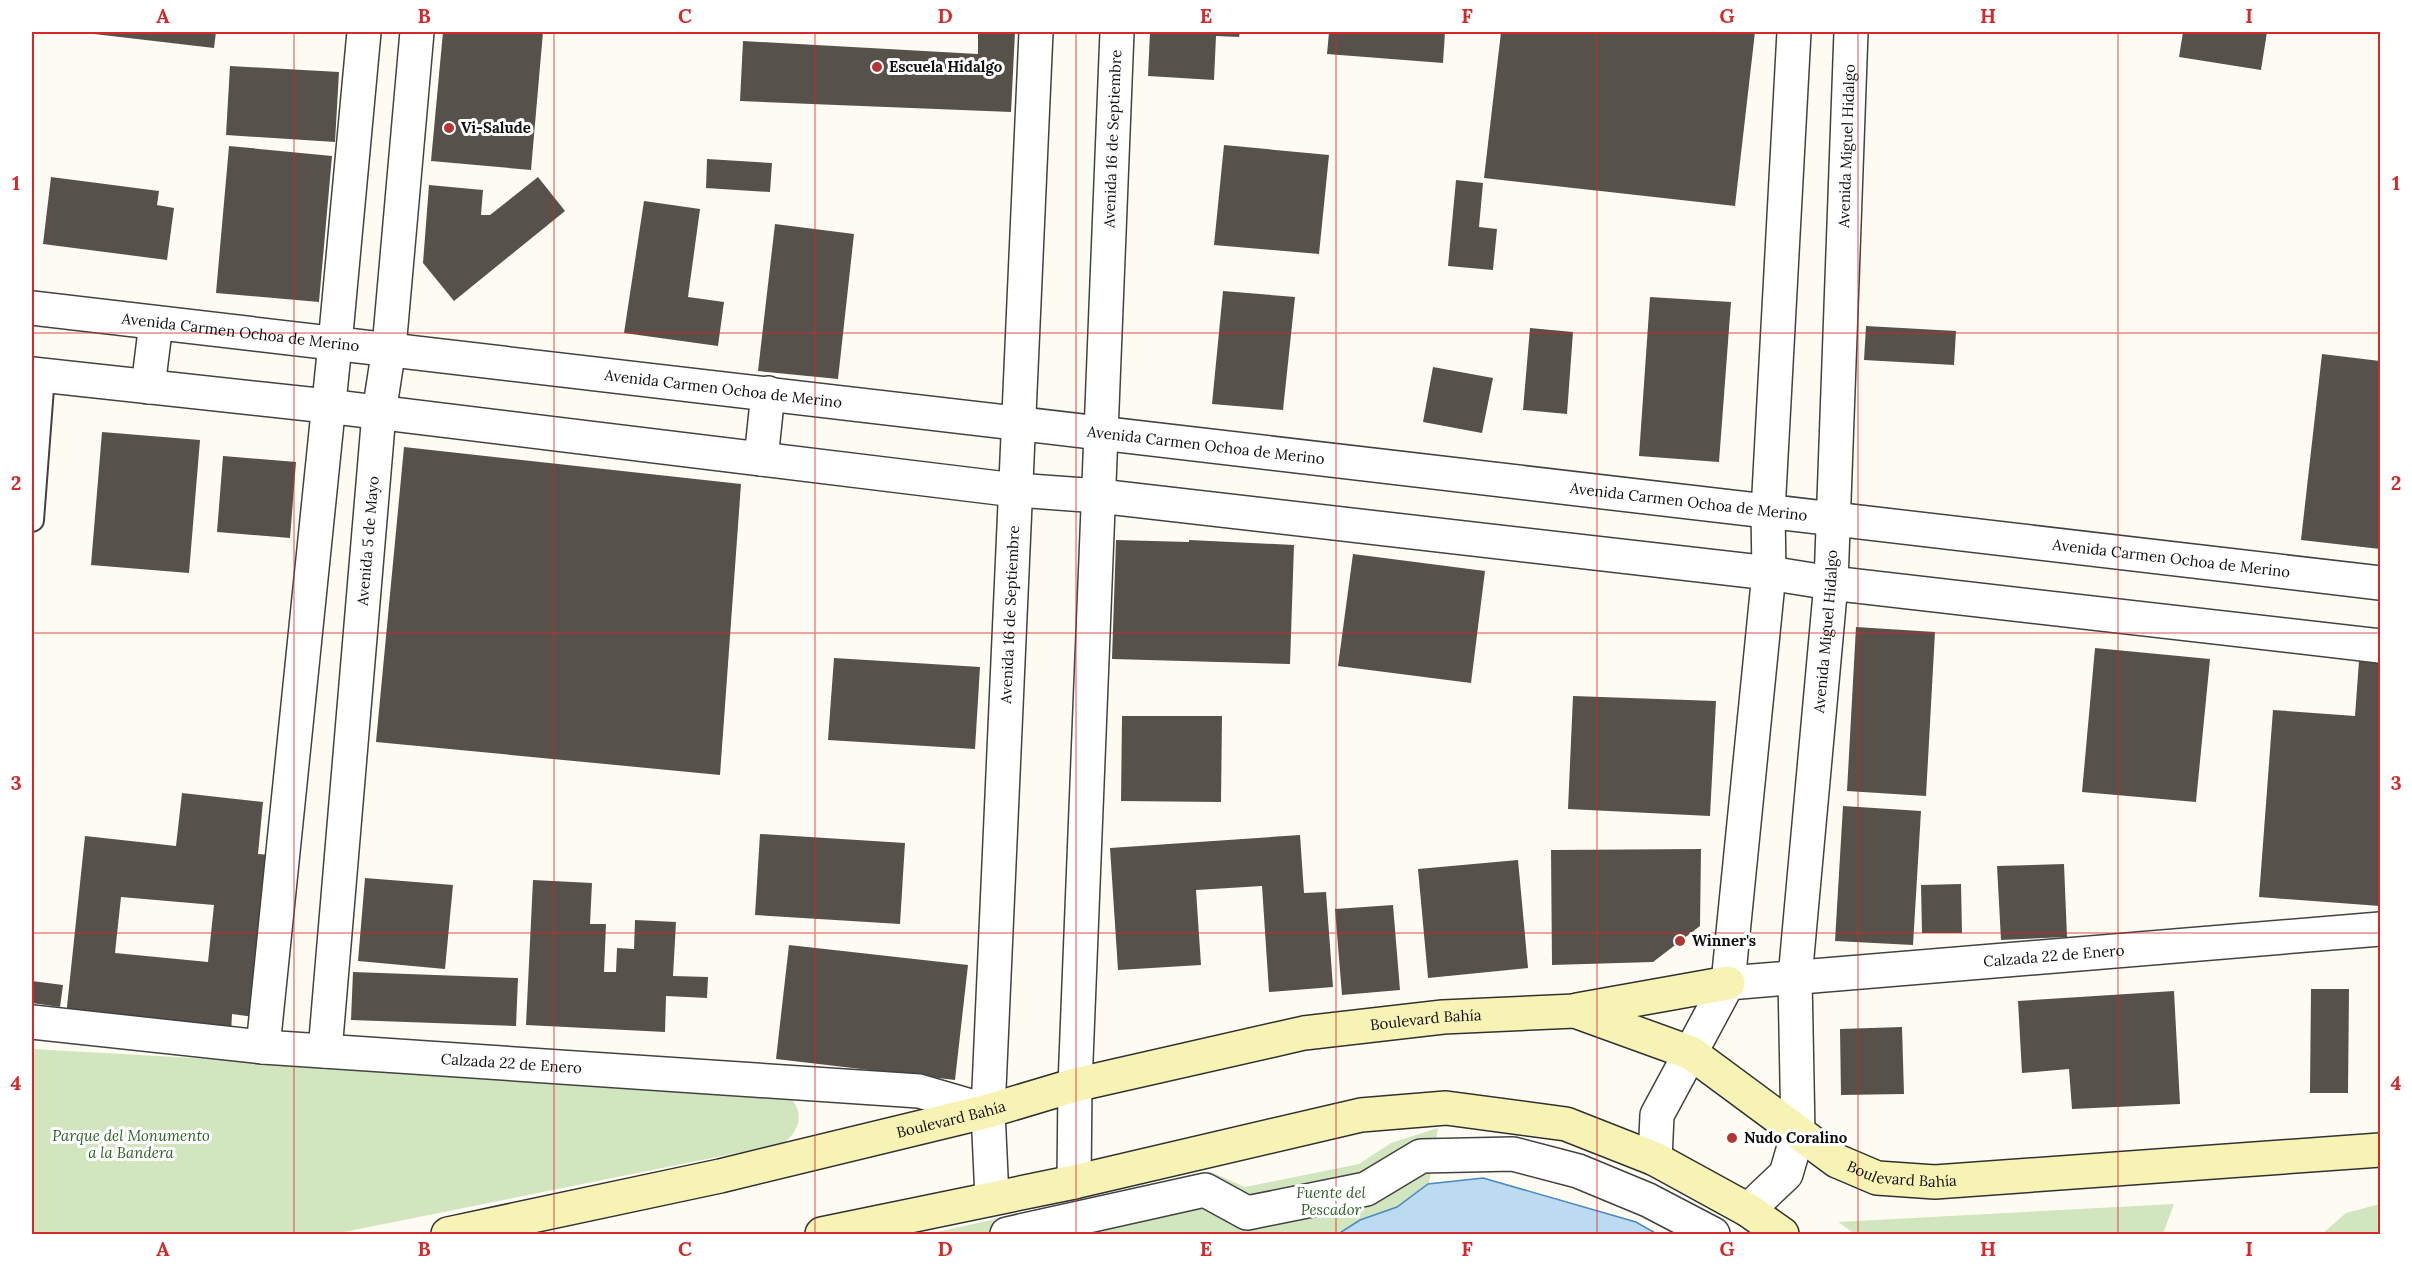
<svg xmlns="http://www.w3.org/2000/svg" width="2412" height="1266" font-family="Lora,serif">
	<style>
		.green { fill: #d1e5bf }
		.water { fill: #bcdaf0; stroke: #4b8abf; stroke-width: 1.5 }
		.building { fill: #57514c; fill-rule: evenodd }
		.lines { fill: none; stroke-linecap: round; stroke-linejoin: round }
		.service-casing { stroke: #424242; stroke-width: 26 }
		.pedestrian-casing { stroke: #424242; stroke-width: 36 }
		.minor-casing { stroke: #424242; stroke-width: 36 }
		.secondary-casing { stroke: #313131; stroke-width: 36 }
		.service { stroke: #fff; stroke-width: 22 }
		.pedestrian { stroke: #fff; stroke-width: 33 }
		.minor { stroke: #fff; stroke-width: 33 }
		.secondary { stroke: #f7f3b4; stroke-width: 33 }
		.grid { fill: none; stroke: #d62828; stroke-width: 1.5; stroke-opacity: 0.55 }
		.poi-dot { fill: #b13635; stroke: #fff; stroke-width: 2 }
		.labels { text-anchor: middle; stroke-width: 6; stroke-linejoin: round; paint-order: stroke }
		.poi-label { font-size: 15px; font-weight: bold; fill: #0f0f0f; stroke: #fff; text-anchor: start }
		.street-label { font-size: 15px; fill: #0f0f0f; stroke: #fff }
		.park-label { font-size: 15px; font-style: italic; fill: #2f6026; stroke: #fff }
		.neatline { fill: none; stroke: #d62828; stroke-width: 2 }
		.grid-label { font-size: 20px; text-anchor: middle; font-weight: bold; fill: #d62828 }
	</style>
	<rect width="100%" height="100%" fill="#fefcf2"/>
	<g class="green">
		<path d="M32,1049L778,1091C805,1101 805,1129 782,1144L334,1234H32Z"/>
		<path d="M1438,1128L1429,1183L1483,1178L1636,1222L1657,1234H927L1211,1172L1245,1187L1359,1164L1391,1143Z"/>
		<path d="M2174,1204L2163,1234H1855L1838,1222Z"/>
		<path d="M2380,1204V1234H2322L2346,1213Z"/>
	</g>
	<path class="water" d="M1483,1178L1636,1222L1657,1234H1338L1360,1220L1397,1207L1428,1184Z"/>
	<g class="building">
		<path d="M77,32H216L214,48Z"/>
		<path d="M443,32H543L531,170L431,161Z"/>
		<path d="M978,32H1015L1011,112L740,101L743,41L978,54Z"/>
		<path d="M1150,32H1240L1239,37L1216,36L1214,80L1148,76Z"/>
		<path d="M1329,32H1445L1443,63L1327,54Z"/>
		<path d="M1501,32H1755L1735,206L1484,178Z"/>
		<path d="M2183,32H2267L2261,70L2179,57Z"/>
		<path d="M230,66L339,72L335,142L226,135Z"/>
		<path d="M1224,145L1329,155L1319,254L1214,245Z"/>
		<path d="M229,146L332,156L319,302L216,293Z"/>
		<path d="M707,159L772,163L770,192L706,188Z"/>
		<path d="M51,177L159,191L157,205L174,208L167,260L43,244Z"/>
		<path d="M538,177L565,211L454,301L423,263L429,185L483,190L481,215H490Z"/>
		<path d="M1456,180L1483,183L1479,227L1497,229L1493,270L1448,266Z"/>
		<path d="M644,201L700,209L688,297L724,302L718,346L624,333Z"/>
		<path d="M775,224L854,234L838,379L758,371Z"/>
		<path d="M1223,291L1295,297L1283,410L1212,404Z"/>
		<path d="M1650,297L1731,302L1719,462L1639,456Z"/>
		<path d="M1866,326L1956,331L1954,365L1864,360Z"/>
		<path d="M1530,328L1573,332L1567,414L1523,410Z"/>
		<path d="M2322,354L2380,361V549L2301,540Z"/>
		<path d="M1433,367L1493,378L1482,433L1423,422Z"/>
		<path d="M102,432L200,440L189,573L91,565Z"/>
		<path d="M404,447L741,484L720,775L376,742Z"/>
		<path d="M223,456L296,462L290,538L217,532Z"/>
		<path d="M1116,540L1189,542V540L1294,545L1290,664L1112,659Z"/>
		<path d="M1353,554L1485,571L1471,683L1338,666Z"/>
		<path d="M1856,627L1935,632L1926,796L1847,791Z"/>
		<path d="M2095,648L2210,659L2196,802L2082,792Z"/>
		<path d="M834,658L980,667L975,749L828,740Z"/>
		<path d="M2359,661L2380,663V906L2259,897L2273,710L2355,716Z"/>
		<path d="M1573,696L1716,701L1710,816L1568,809Z"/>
		<path d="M1122,716H1222L1221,802L1121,801Z"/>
		<path d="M182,793L263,802L258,854L271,855L254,1017L232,1014L231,1033L66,1016L85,836L176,846ZM121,897L214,905L208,962L115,953Z"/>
		<path d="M1843,806L1921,811L1913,945L1835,941Z"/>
		<path d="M760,834L905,843L900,924L755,915Z"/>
		<path d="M1300,835L1304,893L1326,892L1333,987L1269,992L1262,886L1196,890L1201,965L1118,970L1110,848Z"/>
		<path d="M1701,849L1700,926L1653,962L1552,965L1551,850Z"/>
		<path d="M1518,860L1528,968L1428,978L1418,869Z"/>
		<path d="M2064,864L2067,937L2001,940L1997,866Z"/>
		<path d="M365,878L453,885L445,969L358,961Z"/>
		<path d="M533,880L592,883L590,924H606L604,972H616L617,948L634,949L635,920L676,922L673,976L708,977L707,998L666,996L665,1032L526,1025Z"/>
		<path d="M1961,884L1962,933H1922L1921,885Z"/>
		<path d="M1393,905L1400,990L1342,995L1335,909Z"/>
		<path d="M789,945L968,965L955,1080L776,1059Z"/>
		<path d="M353,972L518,978L516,1026L351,1020Z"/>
		<path d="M32,981L63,985L60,1007L32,1003Z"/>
		<path d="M2311,989H2349L2348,1093H2310Z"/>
		<path d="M2174,991L2180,1104L2072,1109L2069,1069L2022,1073L2018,1001Z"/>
		<path d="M1902,1027L1904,1094L1841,1095L1840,1029Z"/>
	</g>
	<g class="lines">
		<defs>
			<path id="service" d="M32,520L43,375"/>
			<g id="pedestrian">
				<path d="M32,1022L263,1047"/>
				<path d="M1007,1234L1205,1190L1247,1213L1366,1189L1421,1156L1513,1154L1578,1171L1648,1200L1713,1234"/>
			</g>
			<g id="minor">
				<path id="s1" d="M364,32L335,344L263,1047L919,1091L988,1111"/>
				<path id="s2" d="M32,308L2380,583"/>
				<path d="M32,374L327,406L1015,490L1099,496L1769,573L1831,583L2380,646"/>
				<path d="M148,387L156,323"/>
				<path d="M761,459L768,393"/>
				<path id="s3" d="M1728,983L2380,929"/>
				<path id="s4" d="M325,1051L379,413L389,348L417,32"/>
				<path d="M1655,1159L1657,1115L1728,983L1769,573L1768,512L1794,32"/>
				<path id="s5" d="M1074,1182L1075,1085L1117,32"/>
				<path id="s6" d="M992,1198L988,1111L1036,32"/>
				<path id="s7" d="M1748,1210L1786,1174L1798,1133L1795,978L1831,583L1851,32"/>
			</g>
			<g id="secondary">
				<path d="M1577,1010L1728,983"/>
				<path id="s8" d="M448,1234L720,1176L988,1111L1075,1085L1304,1033L1443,1017L1575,1011L1691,1053L1837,1161L1877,1178L1935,1182L2380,1150"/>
				<path d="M822,1234L1074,1182L1361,1115L1446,1108L1566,1124L1655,1159L1748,1210L1782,1234"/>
			</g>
		</defs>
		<use href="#service" class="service-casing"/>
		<use href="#pedestrian" class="pedestrian-casing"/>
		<use href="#minor" class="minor-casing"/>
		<use href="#secondary" class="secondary-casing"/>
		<use href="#service" class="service"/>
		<use href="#pedestrian" class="pedestrian"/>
		<use href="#minor" class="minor"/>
		<use href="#secondary" class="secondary"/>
	</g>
	<path class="grid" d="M294,32V1234M554,32V1234M815,32V1234M1076,32V1234M1336,32V1234M1597,32V1234M1858,32V1234M2118,32V1234M32,333H2380M32,633H2380M32,933H2380"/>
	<g class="poi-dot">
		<circle cx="877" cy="67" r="6"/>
		<circle cx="449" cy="128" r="6"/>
		<circle cx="1680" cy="941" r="6"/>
		<circle cx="1732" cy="1138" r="6"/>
	</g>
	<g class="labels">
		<g class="poi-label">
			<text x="889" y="72">Escuela Hidalgo</text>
			<text x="461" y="133">Vi-Salude</text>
			<text x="1692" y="946">Winner's</text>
			<text x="1744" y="1143">Nudo Coralino</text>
		</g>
		<g class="street-label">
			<text dy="5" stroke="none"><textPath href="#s5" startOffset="1044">Avenida 16 de Septiembre</textPath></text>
			<text dy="5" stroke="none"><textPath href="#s7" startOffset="1084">Avenida Miguel Hidalgo</textPath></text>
			<text dy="5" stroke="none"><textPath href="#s2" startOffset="210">Avenida Carmen Ochoa de Merino</textPath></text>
			<text dy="5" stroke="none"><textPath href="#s2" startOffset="696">Avenida Carmen Ochoa de Merino</textPath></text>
			<text dy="5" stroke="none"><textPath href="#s2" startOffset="1182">Avenida Carmen Ochoa de Merino</textPath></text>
			<text dy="5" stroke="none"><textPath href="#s2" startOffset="1668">Avenida Carmen Ochoa de Merino</textPath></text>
			<text dy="5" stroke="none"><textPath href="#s4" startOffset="512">Avenida 5 de Mayo</textPath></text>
			<text dy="5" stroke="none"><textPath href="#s2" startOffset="2154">Avenida Carmen Ochoa de Merino</textPath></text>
			<text dy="5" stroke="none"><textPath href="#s6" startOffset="584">Avenida 16 de Septiembre</textPath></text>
			<text dy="5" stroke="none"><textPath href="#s7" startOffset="598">Avenida Miguel Hidalgo</textPath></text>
			<text dy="5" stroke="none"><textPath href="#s3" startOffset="327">Calzada 22 de Enero</textPath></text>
			<text dy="5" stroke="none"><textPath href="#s8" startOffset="1002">Boulevard Bahía</textPath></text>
			<text dy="5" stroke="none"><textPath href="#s1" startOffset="1269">Calzada 22 de Enero</textPath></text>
			<text dy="5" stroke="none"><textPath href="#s8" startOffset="516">Boulevard Bahía</textPath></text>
			<text dy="5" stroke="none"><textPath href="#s8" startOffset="1524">Boulevard Bahía</textPath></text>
		</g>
		<g class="park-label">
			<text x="131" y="1141">Parque del Monumento<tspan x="131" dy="17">a la Bandera</tspan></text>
			<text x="1331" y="1198">Fuente del<tspan x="1331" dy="17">Pescador</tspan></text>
		</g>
	</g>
	<rect width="2412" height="1266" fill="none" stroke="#ffffff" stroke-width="66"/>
	<rect x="33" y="33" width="2346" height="1200" class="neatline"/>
	<g class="grid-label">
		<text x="163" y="23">A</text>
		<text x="424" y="23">B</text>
		<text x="685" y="23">C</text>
		<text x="945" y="23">D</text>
		<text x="1206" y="23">E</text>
		<text x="1467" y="23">F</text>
		<text x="1727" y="23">G</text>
		<text x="1988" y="23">H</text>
		<text x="2249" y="23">I</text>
		<text x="16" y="190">1</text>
		<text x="2396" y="190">1</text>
		<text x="16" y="490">2</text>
		<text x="2396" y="490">2</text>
		<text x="16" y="790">3</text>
		<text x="2396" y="790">3</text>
		<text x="16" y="1090">4</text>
		<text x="2396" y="1090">4</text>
		<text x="163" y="1256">A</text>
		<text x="424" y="1256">B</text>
		<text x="685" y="1256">C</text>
		<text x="945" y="1256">D</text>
		<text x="1206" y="1256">E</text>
		<text x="1467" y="1256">F</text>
		<text x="1727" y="1256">G</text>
		<text x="1988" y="1256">H</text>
		<text x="2249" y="1256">I</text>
	</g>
</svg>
